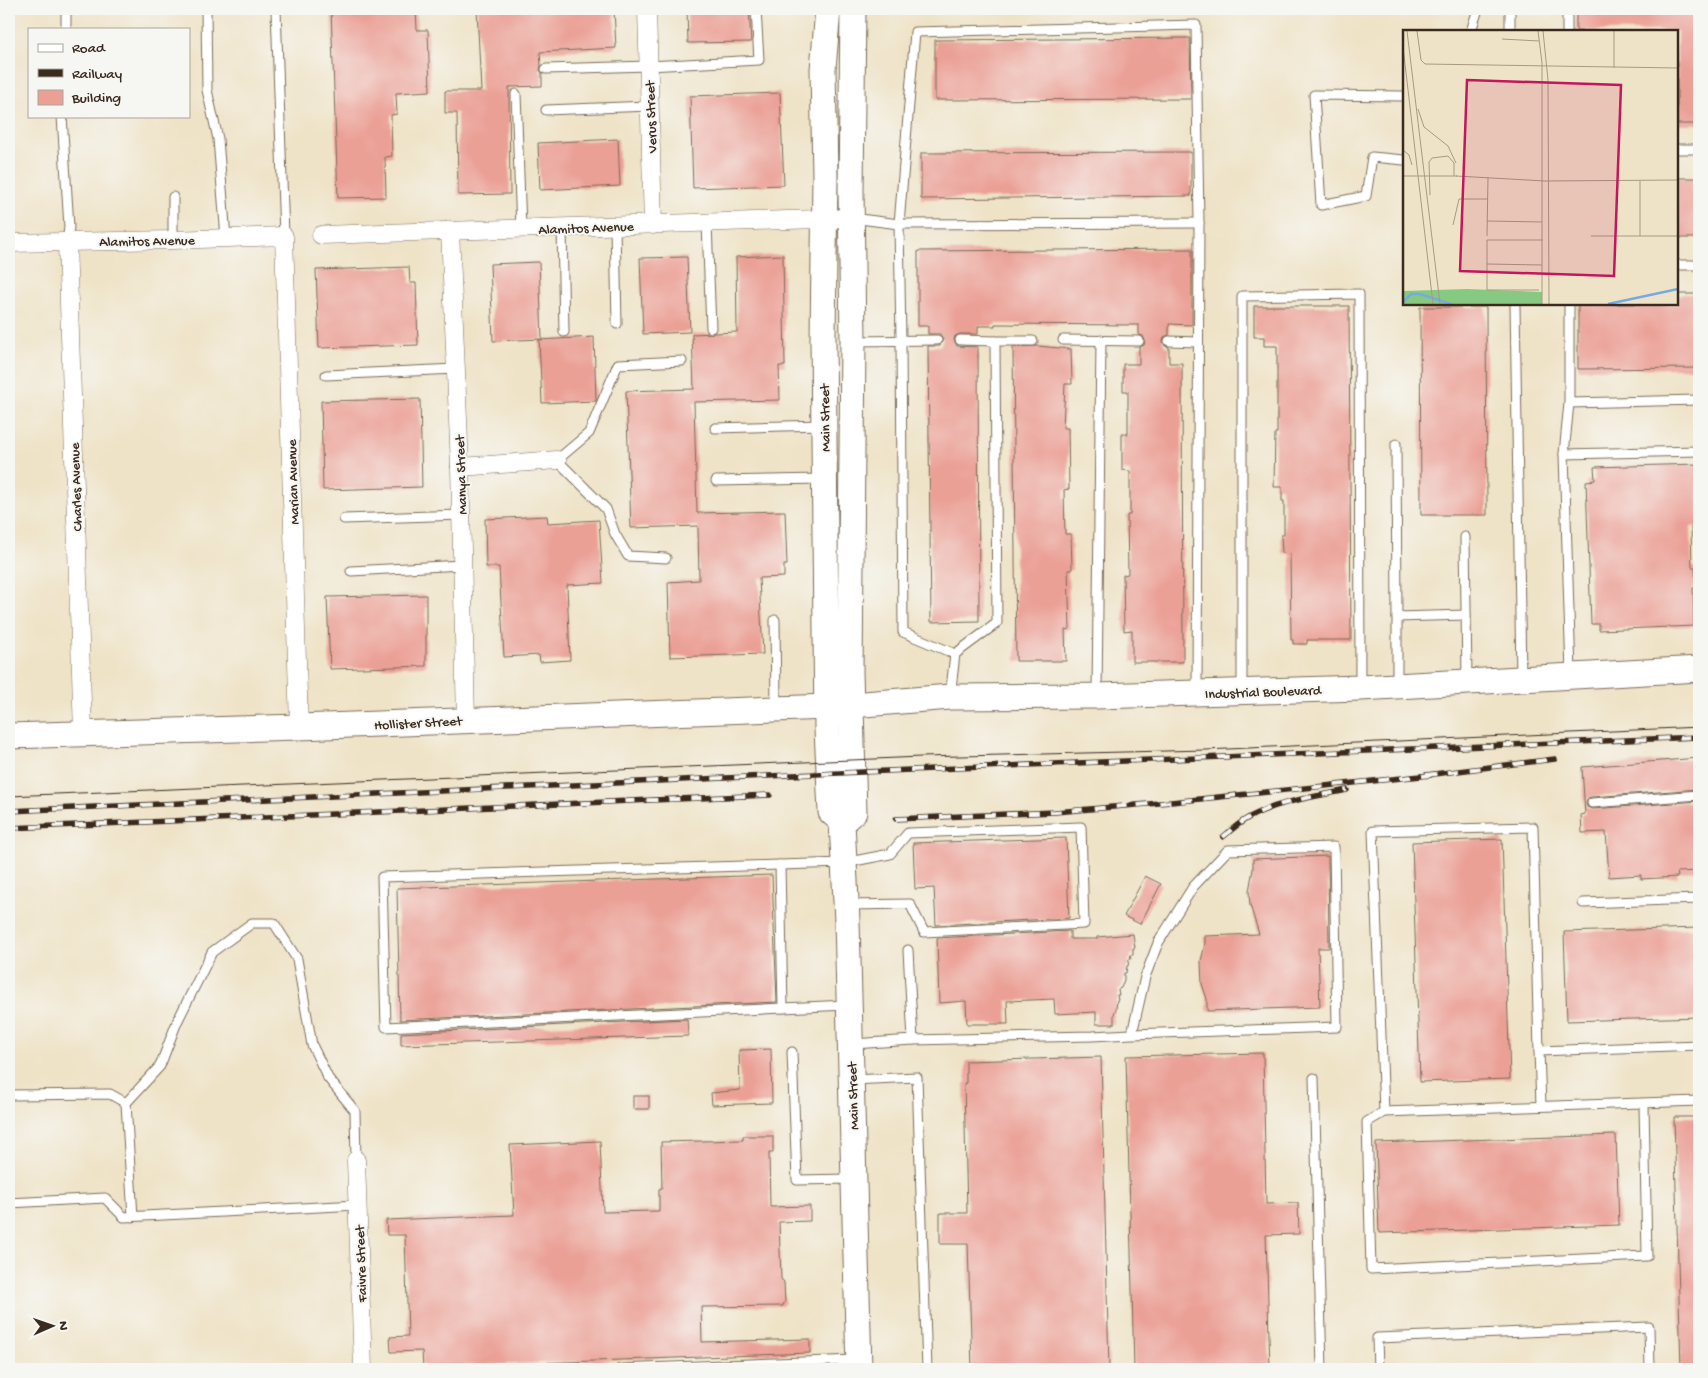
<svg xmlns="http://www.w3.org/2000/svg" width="1708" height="1378" font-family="'Gochi Hand',sans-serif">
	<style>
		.building { fill: #eba096 }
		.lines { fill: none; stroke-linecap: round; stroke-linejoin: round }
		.service-casing { stroke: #7a6b59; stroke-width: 11 }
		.minor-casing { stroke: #7a6b59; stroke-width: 19 }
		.secondary-casing { stroke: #7a6b59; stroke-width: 27 }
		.service { stroke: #fff; stroke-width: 9 }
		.minor { stroke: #fff; stroke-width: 18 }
		.secondary { stroke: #fff; stroke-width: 25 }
		.tram { stroke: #3b2a1e; stroke-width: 1 }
		.rail-casing { stroke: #3b2a1e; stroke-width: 5.5 }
		.rail { stroke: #f6f6f2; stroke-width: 4; stroke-dasharray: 11; stroke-linecap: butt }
		.labels { text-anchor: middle; stroke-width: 4; stroke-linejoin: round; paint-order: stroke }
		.street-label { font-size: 14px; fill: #3b2a1e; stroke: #f6f6f2 }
		.inset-river { fill: none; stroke: #75aae3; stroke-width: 2.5 }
		.inset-road { fill: none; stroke: #a79983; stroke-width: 1 }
		.view { fill: #c2185b; fill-opacity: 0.15; stroke: #c2185b; stroke-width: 2.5 }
		.inset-edge { fill: none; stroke: #3b2a1e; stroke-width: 2.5 }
	</style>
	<rect width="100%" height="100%" fill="#f6f6f2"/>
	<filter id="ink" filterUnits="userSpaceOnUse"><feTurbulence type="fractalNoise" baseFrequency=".02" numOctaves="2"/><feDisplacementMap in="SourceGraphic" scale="10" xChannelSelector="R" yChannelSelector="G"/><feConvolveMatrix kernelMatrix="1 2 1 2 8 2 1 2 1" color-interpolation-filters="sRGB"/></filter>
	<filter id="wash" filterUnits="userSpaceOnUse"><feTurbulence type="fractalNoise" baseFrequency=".0096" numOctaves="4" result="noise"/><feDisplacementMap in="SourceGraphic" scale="20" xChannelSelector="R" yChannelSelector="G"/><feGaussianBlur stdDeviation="1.12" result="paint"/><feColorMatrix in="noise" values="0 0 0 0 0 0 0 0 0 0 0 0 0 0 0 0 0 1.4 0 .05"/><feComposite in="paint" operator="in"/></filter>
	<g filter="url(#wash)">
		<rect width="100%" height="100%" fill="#efe3c7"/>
		<g id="blocks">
			<g class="building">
				<path d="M331,9H416L417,30H428L430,91L396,93L397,114L391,115L392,156L385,157L386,197L338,198Z"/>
				<path d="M477,9H614L616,48L540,52L541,65L540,70L542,73V86L509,87L510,194L458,195L457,113H445V91H481Z"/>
				<path d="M687,9H749L751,42L688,43Z"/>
				<path d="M1576,9H1699V124H1677V31H1576Z"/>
				<path d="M1190,38L1191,99L935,100V40Z"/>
				<path d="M780,93L784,185L693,188L690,96Z"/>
				<path d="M618,139L620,186L540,190L538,143Z"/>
				<path d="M1191,152V196L921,199V153Z"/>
				<rect x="1677" y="178" width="22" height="60"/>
				<path d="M1192,249V325L1169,324V335L1164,337L1163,341L1165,346L1169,347V363H1182L1183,662H1132V630L1124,631L1123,575L1128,574L1127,515H1130V471L1122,470V434H1128V391H1123V364H1139V347L1144,345L1145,341L1143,336L1139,335V325L995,324V326H978V334H960L955,336L954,340L957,346L978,347L979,621L931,622L928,346H940L943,339L940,334H928V326H918V251Z"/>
				<path d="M783,255L785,366H779L780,400L694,402L697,513L785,511L787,565H784V577L759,578L763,654L670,657L668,582L699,580L698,526L631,528L626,391L694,389L692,334L737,332L736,257Z"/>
				<path d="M687,257L690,332L643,334L640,258Z"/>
				<path d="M539,262L542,339L493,341L490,264Z"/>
				<path d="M409,267L410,283H416L418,345L319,348L316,270Z"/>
				<path d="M1677,294H1699V368L1578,369V304H1677Z"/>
				<path d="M1254,306H1349L1351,640H1307V644H1293V640H1291L1290,554L1282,553L1281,535H1284V501H1282V487H1274L1275,433H1277V346H1264V337H1254Z"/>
				<path d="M1420,307H1486L1487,515H1421Z"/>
				<path d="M594,337L596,401L542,403L539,340Z"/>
				<path d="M1037,346L1071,349L1072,384H1065L1063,428H1068L1069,489L1064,490L1065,534H1071L1072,570H1068L1070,629L1065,630L1066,661H1016L1013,347Z"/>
				<path d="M420,399L422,487L323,490L321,401Z"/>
				<path d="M1699,464V526L1691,527L1692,567H1695L1696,588H1693L1694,626L1599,630V624H1591L1586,481L1595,480L1594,467Z"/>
				<path d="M547,516L548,523L599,520L603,583L567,585L570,660L540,662L539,655L504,657L499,567H486L485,519Z"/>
				<path d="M426,595V666L330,669L327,597Z"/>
				<path d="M1699,758V789L1592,797L1588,798L1586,803L1587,807L1592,809L1699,801V871L1677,872L1678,877L1641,879V875L1609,877L1606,832L1582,833L1581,815L1585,814L1582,767Z"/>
				<path d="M1066,838L1069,918L936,925L934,888L915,889L913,843Z"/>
				<path d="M1502,839L1510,1079L1420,1082L1412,842Z"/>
				<path d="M1328,856L1329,948H1318L1320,1007L1207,1011V999L1202,984L1201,961L1205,944V936L1259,934L1250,905L1249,891L1253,869V859Z"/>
				<path d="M772,875L777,1002L400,1020L397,888Z"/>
				<path d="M1145,876L1161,884L1140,924L1124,916Z"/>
				<path d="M1699,928V1017L1567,1021L1564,932Z"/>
				<path d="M1070,931V939H1097V937L1133,934L1135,948H1133V955H1130L1131,959H1129L1128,966H1127L1126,973H1124V980L1121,988L1118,989L1119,995H1117L1118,1000H1117L1116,1009L1114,1014V1024H1096V1012L1055,1014L1054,999L1007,1001L1008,1024H967L966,1001L939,1003L937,938Z"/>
				<path d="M687,1019L688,1036L401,1045V1033Z"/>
				<path d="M771,1049L772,1103L712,1105L711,1093L740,1090L739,1050Z"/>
				<path d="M1263,1053L1266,1204L1298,1203L1299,1234L1266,1235L1270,1369H1134L1126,1056Z"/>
				<path d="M1101,1057L1109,1369H972L968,1244H940V1213H967L964,1083H966V1061Z"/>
				<rect x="633" y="1096" width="16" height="13"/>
				<path d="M1674,1117H1699V1369H1681Z"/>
				<path d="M1616,1135L1619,1225L1379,1233L1376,1143Z"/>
				<path d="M743,1136H773V1153H769L770,1207L810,1206V1221L779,1222L781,1279L784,1282L785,1303L783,1304V1306L701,1307L702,1342L810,1339V1353L458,1366V1369H423L422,1351L391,1352L390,1337L408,1336L405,1235H387L386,1220L514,1215L510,1145L600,1141L603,1212L659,1211V1189L662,1188L661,1142L743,1140Z"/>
			</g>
		</g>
	</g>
	<g filter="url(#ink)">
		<use href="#blocks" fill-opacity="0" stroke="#7a6b59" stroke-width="1"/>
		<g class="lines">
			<defs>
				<g id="service">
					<path d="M206,9L207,90L218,139L226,238"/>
					<path d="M276,9L284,236"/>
					<path d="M1510,9V31"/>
					<path d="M1567,9V31"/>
					<path d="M66,29V9"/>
					<path d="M1471,31L1478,9"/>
					<path d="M546,69L649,66L759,60L756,9"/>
					<path d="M516,94L521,229"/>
					<path d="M1404,96L1314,95L1321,205L1366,196L1372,157L1404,160"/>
					<path d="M546,110L650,106"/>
					<path d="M62,116L69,227L67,242"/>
					<path d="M1677,149H1699"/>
					<path d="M173,197V240"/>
					<path d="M852,218L899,224L1199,223"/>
					<path d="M707,223L711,328"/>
					<path d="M615,226L617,324"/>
					<path d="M562,227L564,332"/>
					<path d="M1677,265H1699"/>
					<path d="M1515,304L1521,677"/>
					<path d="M1569,304V403L1699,400"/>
					<path d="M960,340L995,341"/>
					<path d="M1063,340L1139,341"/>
					<path d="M853,341L937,340"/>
					<path d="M1169,341L1198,342"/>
					<path d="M326,375L456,369"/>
					<path d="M715,428L822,425"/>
					<path d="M1396,444L1397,617L1466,615"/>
					<path d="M1564,454L1569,403"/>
					<path d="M716,481L822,479"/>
					<path d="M344,519L461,515"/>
					<path d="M1465,537L1467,680"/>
					<path d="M666,558L628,556L615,534L606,509L557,460L589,433L618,364L682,361"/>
					<path d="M351,571L462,565"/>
					<path d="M1397,617V684"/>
					<path d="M775,620L776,708"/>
					<path d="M955,654L997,623L995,341H1033"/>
					<path d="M1571,674L1564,454L1699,451"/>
					<path d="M1242,690V296L1359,294L1360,687"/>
					<path d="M1097,695L1101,340"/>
					<path d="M950,697L955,654L903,632L901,340L899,224L915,32L1196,25L1199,223L1197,692"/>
					<path d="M1592,803L1699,795"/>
					<path d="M780,865L783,1008"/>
					<path d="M1583,903L1699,899"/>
					<path d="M847,1005L386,1027L382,877L844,863L890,854L908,833L1081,827L1084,924L924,932L910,904L849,905"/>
					<path d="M913,1040L1092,1036L1132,1034L1337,1027L1334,847L1228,850L1193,887L1158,943L1145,977L1132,1034"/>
					<path d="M853,1044L913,1040L908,950"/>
					<path d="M792,1052L797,1180L851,1179"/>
					<path d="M1314,1078L1322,1369"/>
					<path d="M852,1080L917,1077L927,1369"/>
					<path d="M9,1095L110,1094L126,1103L133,1217"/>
					<path d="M126,1103L160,1066L177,1022L212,952L252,923H274L297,959L312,1045L328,1078L355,1111L356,1160"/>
					<path d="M1644,1104L1647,1256L1371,1269L1367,1122L1384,1112L1699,1101"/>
					<path d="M1541,1106L1539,1051L1699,1045"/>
					<path d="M1384,1112L1373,831L1533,827L1539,1051"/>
					<path d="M9,1203L105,1198L124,1217L358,1205"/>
					<path d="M620,1369L856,1360"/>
					<path d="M1378,1369L1377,1338L1649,1327L1650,1369"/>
				</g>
				<g id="minor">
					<path d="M647,9L653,225"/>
					<path d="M450,230L460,467L466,720"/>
					<path d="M321,235L851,218"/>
					<path d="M67,242L83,733"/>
					<path d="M9,243L173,240L284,236L299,727"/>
					<path d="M460,467L557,460"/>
					<path d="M356,1160L363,1369"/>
				</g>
				<g id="secondary">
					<path d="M828,9L823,69L825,176L823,338L827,729L831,812L842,822L847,921L859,1369"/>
					<path d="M9,736L299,727L827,707L950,697L1097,696L1360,688L1699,669"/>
					<path d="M842,822L854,812L850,672L853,341L851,190L853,9"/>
				</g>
			</defs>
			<use href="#service" class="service-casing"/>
			<use href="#minor" class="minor-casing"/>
			<use href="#secondary" class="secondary-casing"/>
			<use href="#service" class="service"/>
			<use href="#minor" class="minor"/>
			<use href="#secondary" class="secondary"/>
			<path class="tram" d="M9,796L921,757L1206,750L1699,727"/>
			<defs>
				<g id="rail">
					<path d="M1426,775L1555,759"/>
					<path d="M9,811L768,776L1699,737"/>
					<path d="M896,819L1055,812L1171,802L1431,775"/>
					<path d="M9,828L770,795"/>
					<path d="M1223,837C1231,830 1239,823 1248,818C1278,801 1314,797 1347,790"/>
				</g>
			</defs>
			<use href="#rail" class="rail-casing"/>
			<use href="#rail" class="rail"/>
		</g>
	</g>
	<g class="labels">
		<g class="street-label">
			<text transform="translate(650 117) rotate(-92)" y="5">Verus Street</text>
			<text transform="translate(586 227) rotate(-2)" y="5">Alamitos Avenue</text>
			<text transform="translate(147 240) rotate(-1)" y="5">Alamitos Avenue</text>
			<text transform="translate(824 418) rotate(-91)" y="5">Main Street</text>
			<text transform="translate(460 475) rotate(-92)" y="5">Manya Street</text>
			<text transform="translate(292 482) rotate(-92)" y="5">Marian Avenue</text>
			<text transform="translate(75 487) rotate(-92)" y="5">Charles Avenue</text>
			<text transform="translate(1263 691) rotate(-2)" y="5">Industrial Boulevard</text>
			<text transform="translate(418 722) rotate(-3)" y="5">Hollister Street</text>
			<text transform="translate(852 1096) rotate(-92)" y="5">Main Street</text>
			<text transform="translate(360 1264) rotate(-92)" y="5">Faivre Street</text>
		</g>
	</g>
	<g transform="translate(1403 30)">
		<rect width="275" height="275" fill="#efe3c7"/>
		<path d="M64,259L139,262V274H0V261Z" fill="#87c981"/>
		<path class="inset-river" d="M0,272L8,264H17L48,274M205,274L275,259"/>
		<path class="inset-road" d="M4,1L37,274M14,1L18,30L22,34L275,38M135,1L139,33V274M140,1L145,50L146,274M211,1V38M99,9L136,11M0,17L30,274M15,79L21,97L45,116L53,133M0,120L6,125L9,135M0,146H54M53,146L142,151L275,150M237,151V206M27,165L26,132L29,128L45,126L51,133V146M84,191L139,192M50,195L56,169H85M84,206L85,147M188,206H275M84,234L139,235M136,260H84V210H140"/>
		<path class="view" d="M64,50L218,55L211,246L57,241Z"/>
		<rect width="275" height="275" class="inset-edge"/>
	</g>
	<rect width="1708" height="1378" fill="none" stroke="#f6f6f2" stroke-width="30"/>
	<rect x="28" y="28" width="162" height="90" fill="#f6f6f2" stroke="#aba49d"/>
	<rect x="38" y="44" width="25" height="8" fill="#ffffff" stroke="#aba49d"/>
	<text x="72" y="52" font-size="15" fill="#3b2a1e">Road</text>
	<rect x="38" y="69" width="25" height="8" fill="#3b2a1e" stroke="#aba49d"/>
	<text x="72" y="78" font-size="15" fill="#3b2a1e">Railway</text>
	<rect x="38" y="90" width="25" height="15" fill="#eba096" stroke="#aba49d"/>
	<text x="72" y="102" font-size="15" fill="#3b2a1e">Building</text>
	<g transform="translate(52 1326) rotate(88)" stroke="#f6f6f2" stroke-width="4" paint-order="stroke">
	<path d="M0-4L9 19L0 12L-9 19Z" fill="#3b2a1e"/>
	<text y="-8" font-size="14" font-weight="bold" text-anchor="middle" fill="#3b2a1e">N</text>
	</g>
</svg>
